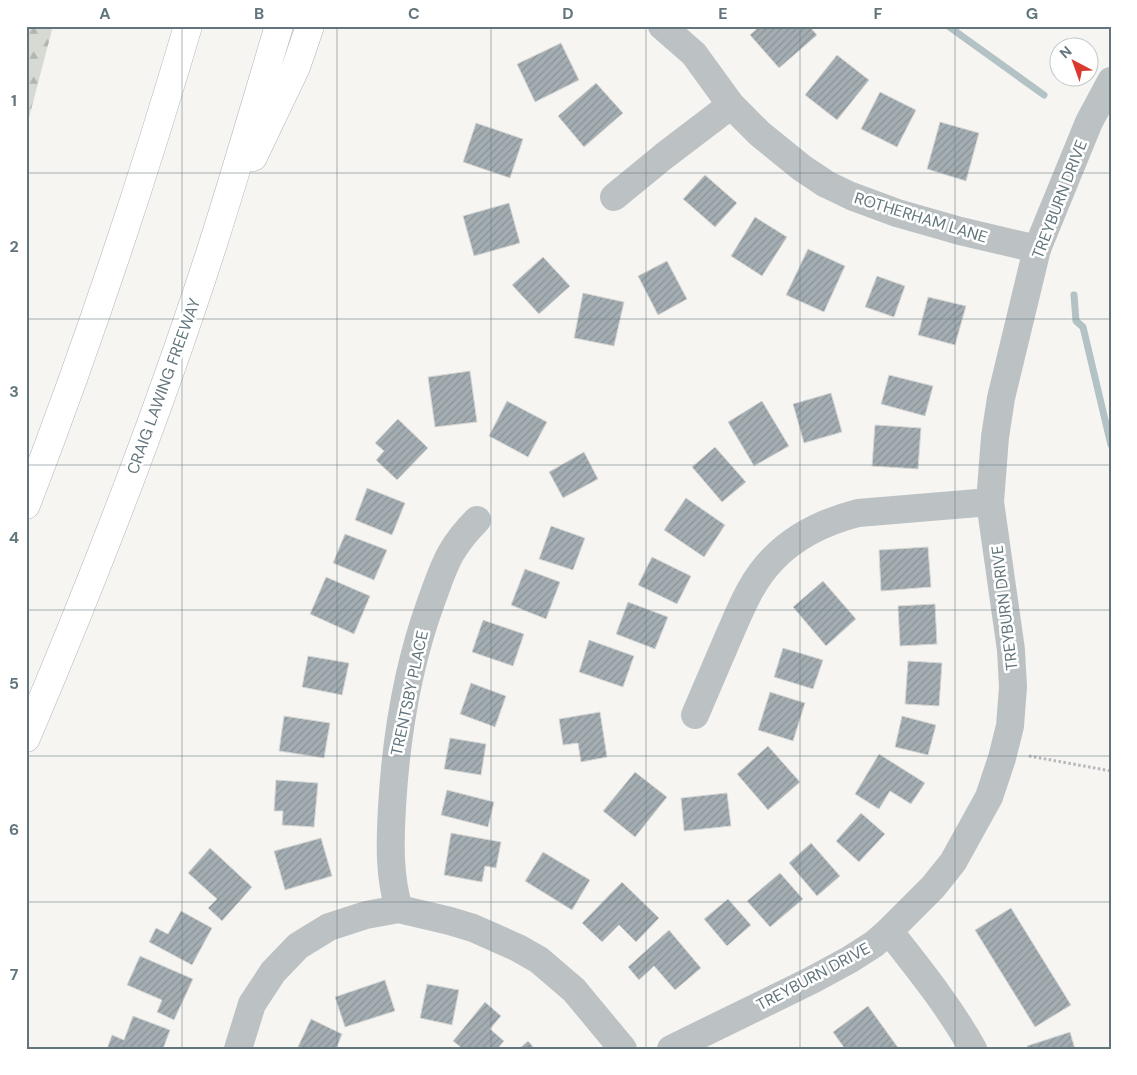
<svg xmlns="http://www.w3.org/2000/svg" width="1137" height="1075" font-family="'DM Sans',sans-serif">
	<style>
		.forest { fill: url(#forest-firs) }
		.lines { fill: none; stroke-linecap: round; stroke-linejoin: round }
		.stream { stroke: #b3c2c4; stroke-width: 7 }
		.building { fill: url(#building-hatch); stroke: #d7d7d5 }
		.highway-casing { stroke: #b0b5b7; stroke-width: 29 }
		.path { stroke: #b5b9bb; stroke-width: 3; stroke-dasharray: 2.5 2.5; stroke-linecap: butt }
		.minor { stroke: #bcc2c4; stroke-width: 28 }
		.highway { stroke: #fff; stroke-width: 28 }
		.grid { fill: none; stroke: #62757c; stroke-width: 1; stroke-opacity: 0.55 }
		.labels { text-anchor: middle; stroke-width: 5; stroke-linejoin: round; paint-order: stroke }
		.street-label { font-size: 16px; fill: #62757c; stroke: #fff }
		.neatline { fill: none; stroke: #62757c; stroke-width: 2 }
		.grid-label { font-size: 16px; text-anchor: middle; font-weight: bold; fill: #62757c }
	</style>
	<defs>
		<pattern id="forest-firs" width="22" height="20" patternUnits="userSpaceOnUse" patternTransform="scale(1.25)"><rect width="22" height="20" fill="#d6dad2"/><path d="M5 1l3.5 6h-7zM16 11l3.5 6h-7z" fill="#b1b5af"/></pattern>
		<pattern id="building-hatch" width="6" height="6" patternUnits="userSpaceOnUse" patternTransform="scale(1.25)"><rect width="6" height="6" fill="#a4aeb2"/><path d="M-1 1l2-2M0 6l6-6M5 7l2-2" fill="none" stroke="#899296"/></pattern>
	</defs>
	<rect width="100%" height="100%" fill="#f6f5f2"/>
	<path class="forest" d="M26,26H53L26,129Z"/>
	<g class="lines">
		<g class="stream">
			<path d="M948,26L1044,95"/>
			<path d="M1074,295L1076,321L1083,327L1111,445"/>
		</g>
	</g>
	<g class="building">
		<path d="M760,26H809L817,35L779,68L750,35Z"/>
		<path d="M561,43L579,80L535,102L517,64Z"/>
		<path d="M837,55L869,80L837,120L805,95Z"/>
		<path d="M596,83L623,113L584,147L558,116Z"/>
		<path d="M880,92L916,110L897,147L861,129Z"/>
		<path d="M940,122L979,133L966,181L927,169Z"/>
		<path d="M476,123L523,139L510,178L463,162Z"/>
		<path d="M705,175L737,203L715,227L683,199Z"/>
		<path d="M509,203L520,243L474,256L463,216Z"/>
		<path d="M755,217L787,237L762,276L731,256Z"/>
		<path d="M808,249L845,266L824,312L786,295Z"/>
		<path d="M543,257L570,286L539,314L512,285Z"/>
		<path d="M667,261L687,299L658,315L638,276Z"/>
		<path d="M877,276L905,286L894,317L865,307Z"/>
		<path d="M583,293L624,302L614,346L574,338Z"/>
		<path d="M928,297L966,306L955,345L918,335Z"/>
		<path d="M470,371L477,422L435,427L428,377Z"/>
		<path d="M889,375L933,386L925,416L881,404Z"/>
		<path d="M831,393L842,432L804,443L793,404Z"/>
		<path d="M507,401L547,422L528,457L489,436Z"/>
		<path d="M762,401L789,446L754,466L728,422Z"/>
		<path d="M398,419L428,448L397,480L376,460L384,451L375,443Z"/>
		<path d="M875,425L921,428L918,469L872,466Z"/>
		<path d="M715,447L746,482L722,502L692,467Z"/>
		<path d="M584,452L598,479L563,498L549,472Z"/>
		<path d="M367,488L405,503L392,535L355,520Z"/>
		<path d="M686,498L725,525L704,557L664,530Z"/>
		<path d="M551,526L585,538L573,570L539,559Z"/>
		<path d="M345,534L387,550L374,580L333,563Z"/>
		<path d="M928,547L931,587L881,591L879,550Z"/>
		<path d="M652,557L691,576L677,604L638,585Z"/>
		<path d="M525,569L560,582L546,619L511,605Z"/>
		<path d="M326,577L370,596L354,634L310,614Z"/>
		<path d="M823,581L856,619L826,646L793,607Z"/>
		<path d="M628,602L668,617L655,649L616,634Z"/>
		<path d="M935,604L937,644L900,646L898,606Z"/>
		<path d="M483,620L524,634L513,666L472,652Z"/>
		<path d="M589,640L634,656L623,687L579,672Z"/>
		<path d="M783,648L823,660L813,689L774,677Z"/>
		<path d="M308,656L349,663L342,695L302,687Z"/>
		<path d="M908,661L942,663L939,706L905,704Z"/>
		<path d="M471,683L506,696L495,727L460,714Z"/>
		<path d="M770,692L805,703L793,741L758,730Z"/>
		<path d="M600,712L607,757L581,762L578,743L563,745L559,719Z"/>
		<path d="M284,716L330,723L324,758L279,751Z"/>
		<path d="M902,716L936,725L928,755L895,747Z"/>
		<path d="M450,738L486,744L481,775L444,769Z"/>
		<path d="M768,746L800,782L768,810L737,774Z"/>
		<path d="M879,754L925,783L911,804L890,791L879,809L855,794Z"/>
		<path d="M635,772L667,797L635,837L603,811Z"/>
		<path d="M276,780L318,783L314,827L282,825L283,811H274Z"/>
		<path d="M447,790L494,802L488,827L441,815Z"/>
		<path d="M727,793L731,826L684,831L681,798Z"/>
		<path d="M861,813L885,834L859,862L836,841Z"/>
		<path d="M451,833L501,842L496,868L485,866L482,882L444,875Z"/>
		<path d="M321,838L332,876L285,890L274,851Z"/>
		<path d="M811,843L840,876L817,896L789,863Z"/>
		<path d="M210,848L252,887L222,921L208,908L217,899L188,873Z"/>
		<path d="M543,852L590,880L572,910L525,881Z"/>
		<path d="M780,873L803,899L770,927L747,901Z"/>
		<path d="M622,882L659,918L636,942L619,925L602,942L582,923Z"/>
		<path d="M728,899L751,925L727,946L704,919Z"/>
		<path d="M1011,908L1071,1005L1035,1027L975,930Z"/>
		<path d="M181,911L212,928L192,965L149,942L156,928L168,934Z"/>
		<path d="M669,930L701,968L675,990L654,966L639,980L628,967Z"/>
		<path d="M140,956L193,979L174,1020L157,1012L162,1000L127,985Z"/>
		<path d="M385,980L395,1011L345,1027L335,997Z"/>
		<path d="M427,984L459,990L452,1025L420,1018Z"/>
		<path d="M485,1002L501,1016L490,1029L504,1041L497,1049H463L453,1041Z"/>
		<path d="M868,1006L899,1049H845L833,1032Z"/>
		<path d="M133,1016L170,1030L163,1049H107L112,1035L124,1040Z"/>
		<path d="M311,1019L342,1034L336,1049H297Z"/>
		<path d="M1070,1032L1075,1049H1028L1027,1046Z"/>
		<path d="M528,1041L535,1049H519Z"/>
	</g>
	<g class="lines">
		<defs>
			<g id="highway">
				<path d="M253,157L296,67L310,26"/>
				<path d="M26,505C87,347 140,189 188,26"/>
				<path d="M26,738C95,576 159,412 213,244C236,172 257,99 279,26"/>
			</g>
		</defs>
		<use href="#highway" class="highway-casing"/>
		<path class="path" d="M1029,756L1111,771"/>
		<g class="minor">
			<path d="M662,26L694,54L731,105L760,134L802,168L826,184L851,196L897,213L960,231L1037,249"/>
			<path d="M614,197L664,156L731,105"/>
			<path d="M695,715C706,689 717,664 728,638C740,611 751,581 773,559C796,535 827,521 858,513L990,502"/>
			<path d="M399,909C389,876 390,842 392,807C396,737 407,668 431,602C437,586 442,569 451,553C458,541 467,530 477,520"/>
			<path d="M889,931C919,969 949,1006 973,1049"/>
			<path d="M238,1049L252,1004L273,972L298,946L329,927L366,915L399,909L450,921L473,928L518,948L539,960L574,990L623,1049"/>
			<path d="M671,1049L812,980L849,960L874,944L889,931L933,887L953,862L989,797L1002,758L1010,726L1013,687L1011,650L990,502L995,437L1001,398L1037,249L1089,122L1111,81"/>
		</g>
		<use href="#highway" class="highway"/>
	</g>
	<path class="grid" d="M182,26V1049M337,26V1049M491,26V1049M646,26V1049M800,26V1049M955,26V1049M26,173H1111M26,319H1111M26,465H1111M26,610H1111M26,756H1111M26,902H1111"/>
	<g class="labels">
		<g class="street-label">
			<text transform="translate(1059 199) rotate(-69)" y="6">TREYBURN DRIVE</text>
			<text transform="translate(921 217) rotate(17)" y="6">ROTHERHAM LANE</text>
			<text transform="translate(163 386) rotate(-70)" y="6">CRAIG LAWING FREEWAY</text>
			<text transform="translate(1004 608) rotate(-97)" y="6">TREYBURN DRIVE</text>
			<text transform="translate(409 693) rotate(-78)" y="6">TRENTSBY PLACE</text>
			<text transform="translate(813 976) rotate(-28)" y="6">TREYBURN DRIVE</text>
		</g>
	</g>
	<rect width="1137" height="1075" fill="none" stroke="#ffffff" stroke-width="55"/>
	<g transform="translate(1074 62) rotate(319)"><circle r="24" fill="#ffffff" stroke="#c0c8cb"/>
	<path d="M0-4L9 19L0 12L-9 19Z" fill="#da392e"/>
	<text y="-8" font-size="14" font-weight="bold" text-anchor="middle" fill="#62757c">N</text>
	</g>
	<rect x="28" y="28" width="1082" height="1020" class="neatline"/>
	<g class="grid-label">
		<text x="105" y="19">A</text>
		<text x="259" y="19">B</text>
		<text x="414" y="19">C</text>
		<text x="568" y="19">D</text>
		<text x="723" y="19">E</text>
		<text x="878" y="19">F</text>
		<text x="1032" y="19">G</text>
		<text x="14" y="106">1</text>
		<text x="14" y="252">2</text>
		<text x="14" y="397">3</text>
		<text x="14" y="543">4</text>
		<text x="14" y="689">5</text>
		<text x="14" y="835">6</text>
		<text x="14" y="980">7</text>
	</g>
</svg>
